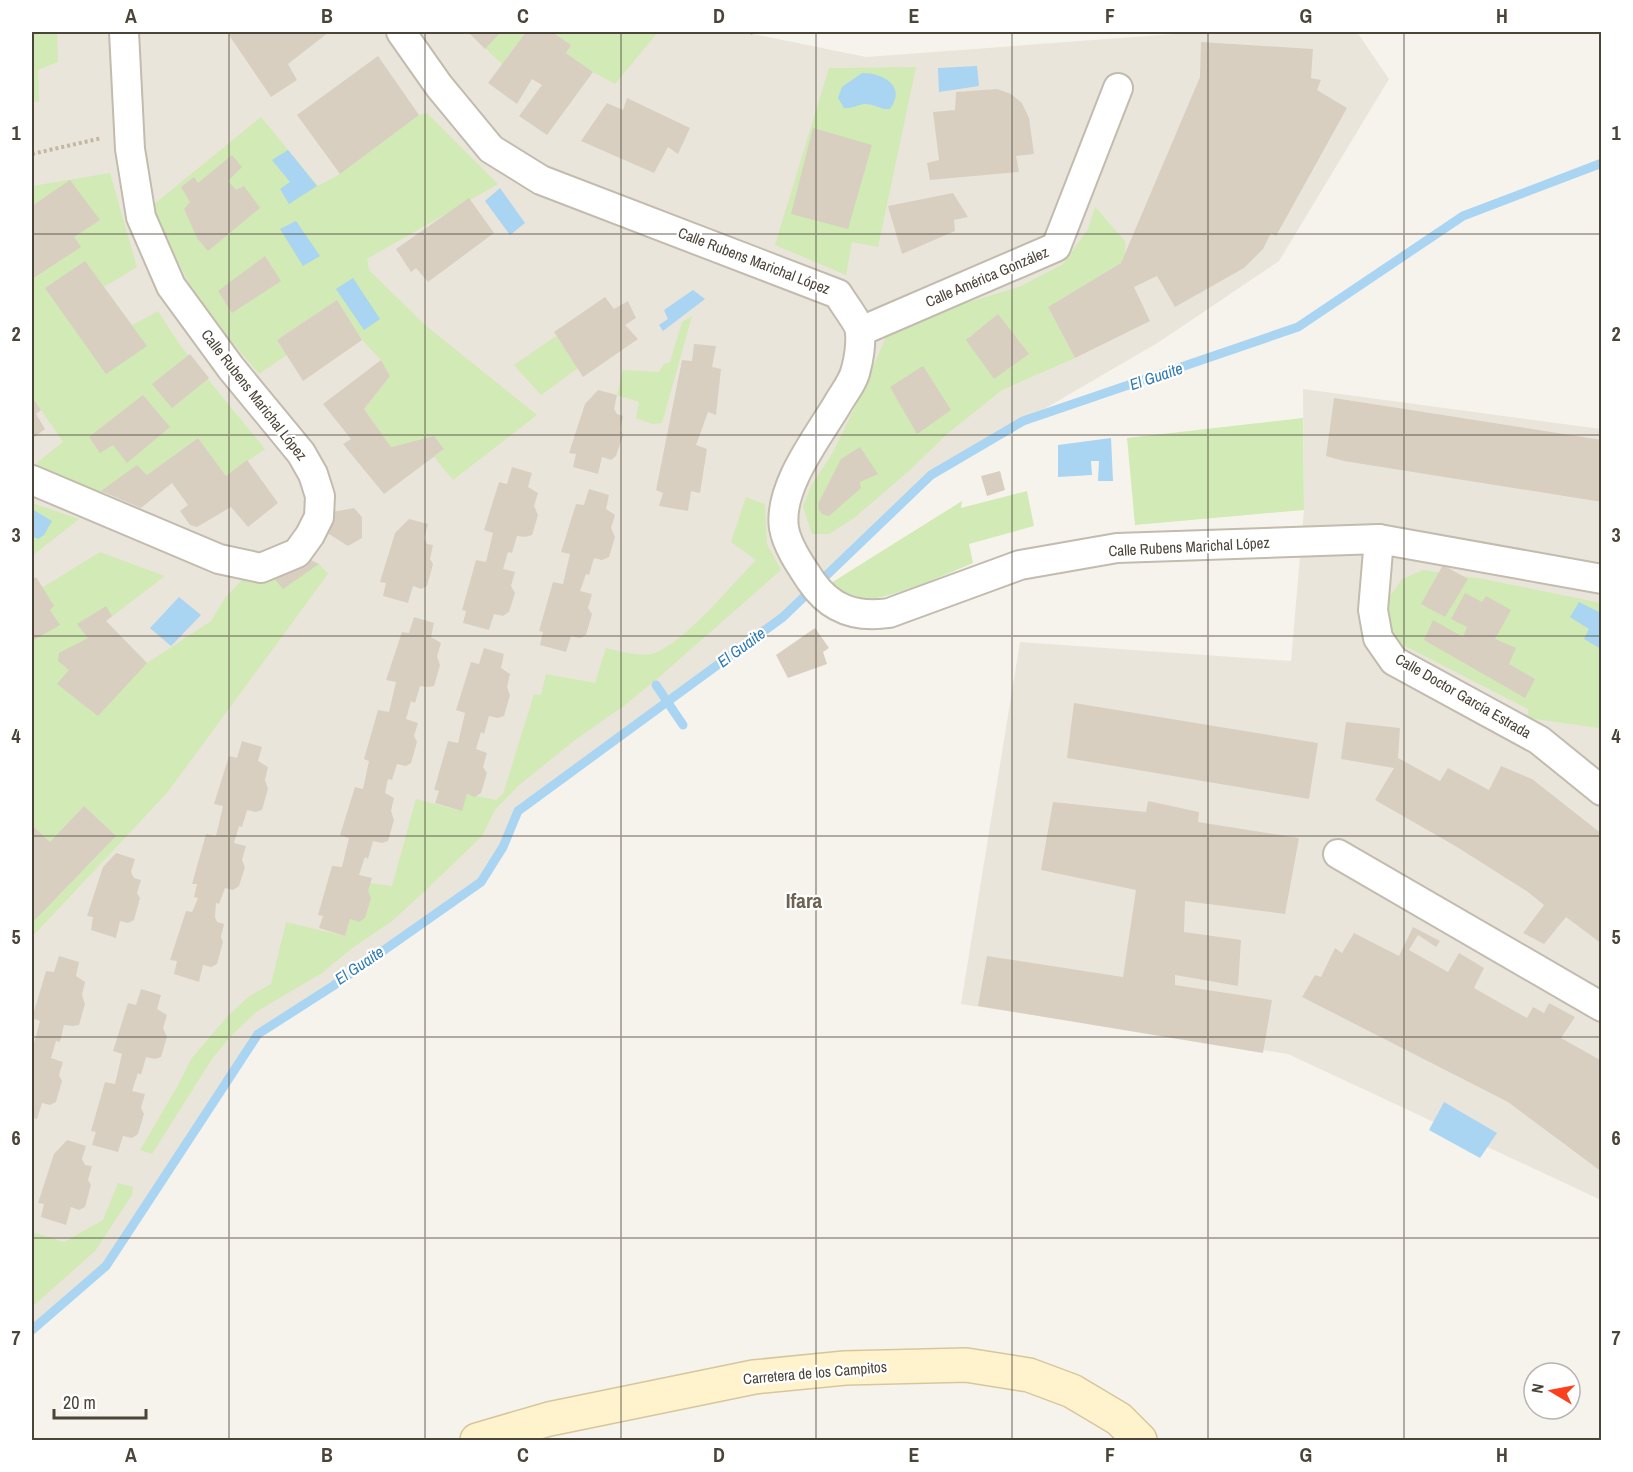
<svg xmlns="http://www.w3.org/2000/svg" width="1633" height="1472" font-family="'Archivo Narrow',sans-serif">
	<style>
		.residential { fill: #eae5da }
		.green { fill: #d2eab5 }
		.water { fill: #a9d4f2 }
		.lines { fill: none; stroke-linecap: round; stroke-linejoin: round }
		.stream { stroke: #a9d4f2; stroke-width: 9 }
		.building { fill: #d8cfc1 }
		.minor-casing { stroke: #c2bbae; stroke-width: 32 }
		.secondary-casing { stroke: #d6c79b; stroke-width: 36 }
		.path { stroke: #c4b79f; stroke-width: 4; stroke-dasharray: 3 3; stroke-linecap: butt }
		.minor { stroke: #fff; stroke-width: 28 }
		.secondary { stroke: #fff3cd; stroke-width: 33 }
		.grid { fill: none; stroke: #4b4439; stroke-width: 1.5; stroke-opacity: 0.55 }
		.labels { text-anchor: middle; stroke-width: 4.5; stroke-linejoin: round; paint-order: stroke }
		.street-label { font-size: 15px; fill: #4b4439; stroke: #fff }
		.water-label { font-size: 16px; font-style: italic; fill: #2e7ab2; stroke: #fff }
		.district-label { font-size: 21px; font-weight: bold; fill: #6e6250; stroke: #fff }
		.neatline { fill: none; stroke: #4b4439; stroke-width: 2 }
		.grid-label { font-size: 20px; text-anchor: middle; font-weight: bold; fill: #4b4439 }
	</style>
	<rect width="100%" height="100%" fill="#f6f3ec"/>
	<g class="residential">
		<path d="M32,32H752L753,34L866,57L1201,32H1357L1389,79L1279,261L1159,342L931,475L783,617L518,811L503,847L481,882L333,986L258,1034L106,1266L32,1330Z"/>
		<path d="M1303,389L1601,429V1200L1288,1054L961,1004L1020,642L1291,661L1304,510Z"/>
	</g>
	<g class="green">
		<path d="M32,32H57L58,62L38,70L39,102L32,101Z"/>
		<path d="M468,32H526L502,64Z"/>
		<path d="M552,32H658L615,84L593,72L566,53L571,45Z"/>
		<path d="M916,67L878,247L852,242L846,275L775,245L829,68Z"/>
		<path d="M427,113L498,184L367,259L369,270L425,325L537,415L453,480L434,457L444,449L434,436L391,447L364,409L390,376L381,360L362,340L337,300L277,340L287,355L259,374L200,304L175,256L153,205L261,117L318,186L340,174L419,115Z"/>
		<path d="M110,173L137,267L104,287L132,325L158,311L180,345L265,449L226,476L198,438L147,475L137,466L98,495L34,465L63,442L32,397V186Z"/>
		<path d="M1095,207L1125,241V254L1121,263L1048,307L1075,358L1002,390L947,434L910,470L854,518L829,534H812L803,507L811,486L833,452L859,399L886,337L924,316L1021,286L1063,264L1088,229Z"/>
		<path d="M692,316L662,423L652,424L636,418L639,402L617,395L623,370L659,372L664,364L670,362L682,322Z"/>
		<path d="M556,336L578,368L541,395L514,365Z"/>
		<path d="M1303,418L1304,510L1135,525L1127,438Z"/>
		<path d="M1027,491L1034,526L969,544L973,563C949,573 883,603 860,599C850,597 839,589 831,583L962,501L961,508Z"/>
		<path d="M746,497L765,504L767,544L781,570L658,678L625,705L575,740L518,786L495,810L482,836L427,889L392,921L351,949L322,973L256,1012L231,1036L212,1059L152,1154L140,1150L177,1087L191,1059L227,1017L248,997L271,984L286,922L345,936L350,919L359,922L370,883L392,886L416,799L461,811L467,794L496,800L503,794L534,694L541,695L546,674L595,683L606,648C617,651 642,657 652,654C685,643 730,586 756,560L731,542Z"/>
		<path d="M32,503L79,519L32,556Z"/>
		<path d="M100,552L165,576L106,621L147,663L211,621L225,598L242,580L270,573L304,557L319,564L328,574L167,793L32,937V923L116,836L84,806L50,842L32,825V766L33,764L32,762V581L43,587Z"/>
		<path d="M1423,570L1483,579L1601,603L1602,715L1599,728L1528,718V709L1401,644L1389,627L1388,599L1402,579Z"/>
		<path d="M118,1183L133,1187L132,1195L95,1251L32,1307V1232L64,1242L103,1220Z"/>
	</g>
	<g class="water">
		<path d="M977,66L979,86L939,92L938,68Z"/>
		<path d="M862,73C883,73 907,86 890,109C881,110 873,103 864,104C857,105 851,109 844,108L838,98L842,87Z"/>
		<path d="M288,150L317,186L289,204L280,189L290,182L272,160Z"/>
		<path d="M500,188L525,223L510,235L485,201Z"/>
		<path d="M296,221L320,256L303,266L280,229Z"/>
		<path d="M353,278L380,319L364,330L336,289Z"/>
		<path d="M693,290L705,299L663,331L659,325L668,319L664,310Z"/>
		<path d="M1111,438L1113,481H1098L1099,461H1091L1092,475L1058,477V445Z"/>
		<path d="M32,509L52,521L44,535L38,539L32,536Z"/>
		<path d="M179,597L201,615L171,646L150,628Z"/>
		<path d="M1579,602L1601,613V649L1584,639L1589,629L1570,617Z"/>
		<path d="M1444,1102L1497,1133L1480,1158L1429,1130Z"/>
	</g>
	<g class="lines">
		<g class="stream">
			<path d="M656,685L683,725"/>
			<path d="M32,1330L106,1266L258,1034L333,986L481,882L503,847L518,811L783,617L931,475L1023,421L1298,327L1463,216L1602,163"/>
		</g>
	</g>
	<g class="building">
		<path d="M234,32H329L288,64L297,80L271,97L229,35Z"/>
		<path d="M468,32H498L500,33L485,49Z"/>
		<path d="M526,32H552L571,45L566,53L593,72L547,135L519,116L542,85L532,79L517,104L488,83Z"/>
		<path d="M1201,42L1313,49L1311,78L1321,80L1317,90L1347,108L1276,236L1271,233L1263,249L1244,268L1175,307L1157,276L1134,287L1150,321L1075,358L1048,307L1121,263L1200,77Z"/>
		<path d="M378,56L419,115L340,174L297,115Z"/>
		<path d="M997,89L1011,94L1022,103L1029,118L1034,154L1016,156L1019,172L930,180L927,163L939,160L933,112L955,110L956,92Z"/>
		<path d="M627,98L690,128L678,154L668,147L654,173L581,141L607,103L623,110Z"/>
		<path d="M813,128L872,145L848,229L791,214Z"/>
		<path d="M232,155L242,167L228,181L236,190L244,186L260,208L208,251L197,238L184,209L190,202L181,187L194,177L198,183Z"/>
		<path d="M70,180L100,220L74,237L81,247L32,279V206Z"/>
		<path d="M953,193L968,217L954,220L955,231L902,254L888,206Z"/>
		<path d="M469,198L494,233L428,282L416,268L411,272L396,249Z"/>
		<path d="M265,256L281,281L232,313L218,291Z"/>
		<path d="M85,261L147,346L106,374L45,288Z"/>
		<path d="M605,297L614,309L628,301L636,318L625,325L638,339L583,377L554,332Z"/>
		<path d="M337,300L362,340L303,381L277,340Z"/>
		<path d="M998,314L1029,354L994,379L966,340Z"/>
		<path d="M694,344L716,346L712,367L721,369L716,415L708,412L696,445L707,449L700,493L691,491L688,511L659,506L663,493L656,490L682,360L692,361Z"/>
		<path d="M190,354L209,378L172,408L152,384Z"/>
		<path d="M381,360L390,376L364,409L391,447L434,436L444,449L384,494L343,444L351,439L323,404Z"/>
		<path d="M923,366L951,410L917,434L890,387Z"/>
		<path d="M598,390L617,395L614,409L617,414L623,416L620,430L623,435L616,456L611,460L602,457L598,474L573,467L576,454L569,453L585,404Z"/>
		<path d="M143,395L170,427L127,463L113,445L100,453L89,437Z"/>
		<path d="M32,397L41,410L36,414L45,429L32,439Z"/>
		<path d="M1334,398L1602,440V502L1344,461L1326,456Z"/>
		<path d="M198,438L226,476L247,460L278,503L248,527L231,507L197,527L190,525L180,511L188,505L172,483L141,508L101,491L137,465L147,475Z"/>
		<path d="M860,447L878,474L860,482L861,488L829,516L822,514L819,510L818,504L841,459Z"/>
		<path d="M512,467L532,473L528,487L538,493L534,506L538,515L532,535L525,537L517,536L512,553L508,552L503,569L515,572L511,586L515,593L509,612L503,616L494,614L489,630L463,623L466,611L462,610L476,560L486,562L493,533L484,530L499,482L507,484Z"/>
		<path d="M1000,471L1005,490L987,496L981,476Z"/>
		<path d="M589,489L609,495L606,509L615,515L611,528L615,537L609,557L602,560L594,558L589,575L586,574L580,591L592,594L588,608L592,614L586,635L580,638L571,636L566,652L540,645L543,632L539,631L553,582L563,584L570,554L561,552L576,504L584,505Z"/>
		<path d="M354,508L362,517V538L348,546L321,529L327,513Z"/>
		<path d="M409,519L428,524L424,538L427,544L433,545L430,559L433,564L427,586L421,589L413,586L408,603L383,596L386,583L380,582L395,533Z"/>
		<path d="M304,557L319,564L283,589L270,573Z"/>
		<path d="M1443,565L1468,579L1445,617L1421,604Z"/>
		<path d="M36,577L54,606L50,610L60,625L32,641V579Z"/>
		<path d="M1465,593L1482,602L1486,596L1511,610L1495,639L1516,648L1509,664L1535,679L1525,698L1424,640L1433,620L1463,637L1467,627L1451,619Z"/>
		<path d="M106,606L112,616L106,621L147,663L98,716L57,684L69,670L58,661L59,653L88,638L77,624Z"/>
		<path d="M414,617L434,623L431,637L441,643L437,656L440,665L434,686L428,687L420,686L415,703L411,701L406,719L418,723L414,736L417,742L411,763L406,766L397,764L392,780L388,779L385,793L394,798L391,811L394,820L388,841L382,843L373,841L368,859L365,857L359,875L372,878L368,891L371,898L365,918L359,922L350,919L345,936L319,928L323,916L318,915L332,866L342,867L349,838L340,835L355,787L363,789L369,761L364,759L378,710L389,712L396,682L386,680L402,632L409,633Z"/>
		<path d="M815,628L829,648L823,652L827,664L788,678L776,655Z"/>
		<path d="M484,648L504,654L501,668L510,674L507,687L510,695L504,716L498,718L489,716L484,734L481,732L476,749L487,753L483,767L487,773L481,793L475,797L467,794L462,811L435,803L439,791L434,790L448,741L458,743L465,713L456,710L471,662L479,664Z"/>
		<path d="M1074,703L1318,743L1309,799L1067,758Z"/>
		<path d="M1346,722L1400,728L1398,758L1440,781L1448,768L1489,790L1501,766L1532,779L1602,834V944L1566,917L1544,944L1523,933L1544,905L1528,892L1457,847L1375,800L1394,768L1341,759Z"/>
		<path d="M242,741L262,747L258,761L268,767L265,780L268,789L262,810L256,812L247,810L242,827L239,826L234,843L246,846L242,860L245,867L239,886L233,890L225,888L219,904L216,903L215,917L217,922L224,924L221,937L223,942L217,964L211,967L203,965L199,982L174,974L177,961L170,960L186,911L192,912L198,898L194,897L197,884H192L206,834L216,836L223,806L214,804L229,756L237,758Z"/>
		<path d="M1148,801L1199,812L1198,822L1299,838L1285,914L1185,901L1184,932L1241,940L1238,986L1175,975V985L1272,1000L1263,1053L978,1006L987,956L1123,977L1136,890L1041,870L1053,802L1146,812Z"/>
		<path d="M84,806L116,836L32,923V825L50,842Z"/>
		<path d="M116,853L135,859L131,872L134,878L141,880L137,893L140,898L134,920L128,923L120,921L116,938L91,930L93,917L87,916L103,867Z"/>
		<path d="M1413,927L1440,941L1436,947L1418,935L1409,950L1448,972L1459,953L1484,968L1474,988L1527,1018L1533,1007L1544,1013L1549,1003L1575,1017L1561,1038L1602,1061V1172L1508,1102L1302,997L1315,975L1321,977L1335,948L1342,953L1354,933L1399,956Z"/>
		<path d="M59,956L79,962L76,976L85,982L82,995L85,1004L79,1025L73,1026L64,1025L60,1042L56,1041L51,1058L63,1062L59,1075L62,1081L56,1102L50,1105L42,1103L37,1119L32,1118V1051L40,1021L32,1018L46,971L54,972Z"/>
		<path d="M141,989L161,995L157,1009L167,1015L163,1028L167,1037L161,1057L155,1059L146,1057L141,1075L138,1073L132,1091L145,1094L141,1108L144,1114L138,1134L132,1138L123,1136L118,1152L92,1145L96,1132L91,1131L105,1082L115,1084L122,1054L113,1051L128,1003L136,1005Z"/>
		<path d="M67,1140L86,1146L82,1159L85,1165L92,1166L88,1180L91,1185L85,1207L79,1210L71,1207L66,1225L41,1217L44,1204L38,1203L54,1154Z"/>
	</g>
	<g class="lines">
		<defs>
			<g id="minor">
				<path d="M401,32L439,86L491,149L541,180L838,294C843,303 860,324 860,333C861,343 859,359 856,369C854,381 843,394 837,405C817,438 778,488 784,528C787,546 801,566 811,581C830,609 856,618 889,613L1020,565L1117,548L1379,539L1602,579"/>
				<path d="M861,331L1056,247L1118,88"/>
				<path d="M32,480L219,559L261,568L297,553L310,535L319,517L320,496L313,474L301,453L231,368L171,286L141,217L130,149L124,32"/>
				<path d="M1379,539L1373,610L1378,638L1394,661L1539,740L1602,791"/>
				<path d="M1338,854L1602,1007"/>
			</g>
			<path id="secondary" d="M477,1440L549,1419L754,1377L845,1368L966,1365L1029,1375L1072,1391L1119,1419L1140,1440"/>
		</defs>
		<use href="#minor" class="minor-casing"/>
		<use href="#secondary" class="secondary-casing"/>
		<g class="path">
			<path d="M752,32L753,34"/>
			<path d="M32,154L102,138"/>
		</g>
		<use href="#minor" class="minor"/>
		<use href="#secondary" class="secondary"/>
	</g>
	<path class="grid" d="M229,32V1440M425,32V1440M621,32V1440M816,32V1440M1012,32V1440M1208,32V1440M1404,32V1440M32,234H1602M32,435H1602M32,636H1602M32,836H1602M32,1037H1602M32,1238H1602"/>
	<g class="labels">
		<g class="street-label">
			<text transform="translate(754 261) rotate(21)" y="5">Calle Rubens Marichal López</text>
			<text transform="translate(987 277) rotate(-23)" y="5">Calle América González</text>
			<text transform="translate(254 395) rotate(52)" y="5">Calle Rubens Marichal López</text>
			<text transform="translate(1189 547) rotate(-3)" y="5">Calle Rubens Marichal López</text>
			<text transform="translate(1463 696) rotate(30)" y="5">Calle Doctor García Estrada</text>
			<text transform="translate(815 1373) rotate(-5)" y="5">Carretera de los Campitos</text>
		</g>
		<g class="water-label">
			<text transform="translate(1156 376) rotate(-19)" y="6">El Guaite</text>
			<text transform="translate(741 647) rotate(-36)" y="6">El Guaite</text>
			<text transform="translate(359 965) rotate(-34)" y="6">El Guaite</text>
		</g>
		<g class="district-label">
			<text x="804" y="908">Ifara</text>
		</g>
	</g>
	<rect width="1633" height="1472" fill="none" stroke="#ffffff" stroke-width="66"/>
	<g transform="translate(1552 1391) rotate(280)"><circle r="28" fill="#ffffff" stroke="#b7b4b0" stroke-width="1.5"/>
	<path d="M0-4.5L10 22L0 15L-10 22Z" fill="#fc3f1d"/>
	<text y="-9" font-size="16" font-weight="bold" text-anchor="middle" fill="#4b4439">N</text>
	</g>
	<path d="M54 1409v9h92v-9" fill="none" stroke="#4b4439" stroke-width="3"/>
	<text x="63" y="1409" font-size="18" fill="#4b4439" stroke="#ffffff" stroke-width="4.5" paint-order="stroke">20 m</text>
	<rect x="33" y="33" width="1567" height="1406" class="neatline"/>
	<g class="grid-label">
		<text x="131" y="23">A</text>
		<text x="327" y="23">B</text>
		<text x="523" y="23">C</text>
		<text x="719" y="23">D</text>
		<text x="914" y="23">E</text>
		<text x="1110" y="23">F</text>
		<text x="1306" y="23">G</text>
		<text x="1502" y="23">H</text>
		<text x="16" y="140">1</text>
		<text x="1616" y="140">1</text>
		<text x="16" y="341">2</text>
		<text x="1616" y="341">2</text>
		<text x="16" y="542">3</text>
		<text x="1616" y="542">3</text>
		<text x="16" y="743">4</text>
		<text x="1616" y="743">4</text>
		<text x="16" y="944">5</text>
		<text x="1616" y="944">5</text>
		<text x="16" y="1145">6</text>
		<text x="1616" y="1145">6</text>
		<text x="16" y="1345">7</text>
		<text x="1616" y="1345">7</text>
		<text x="131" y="1462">A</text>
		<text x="327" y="1462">B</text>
		<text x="523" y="1462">C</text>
		<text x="719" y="1462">D</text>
		<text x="914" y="1462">E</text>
		<text x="1110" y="1462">F</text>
		<text x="1306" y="1462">G</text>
		<text x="1502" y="1462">H</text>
	</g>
</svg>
